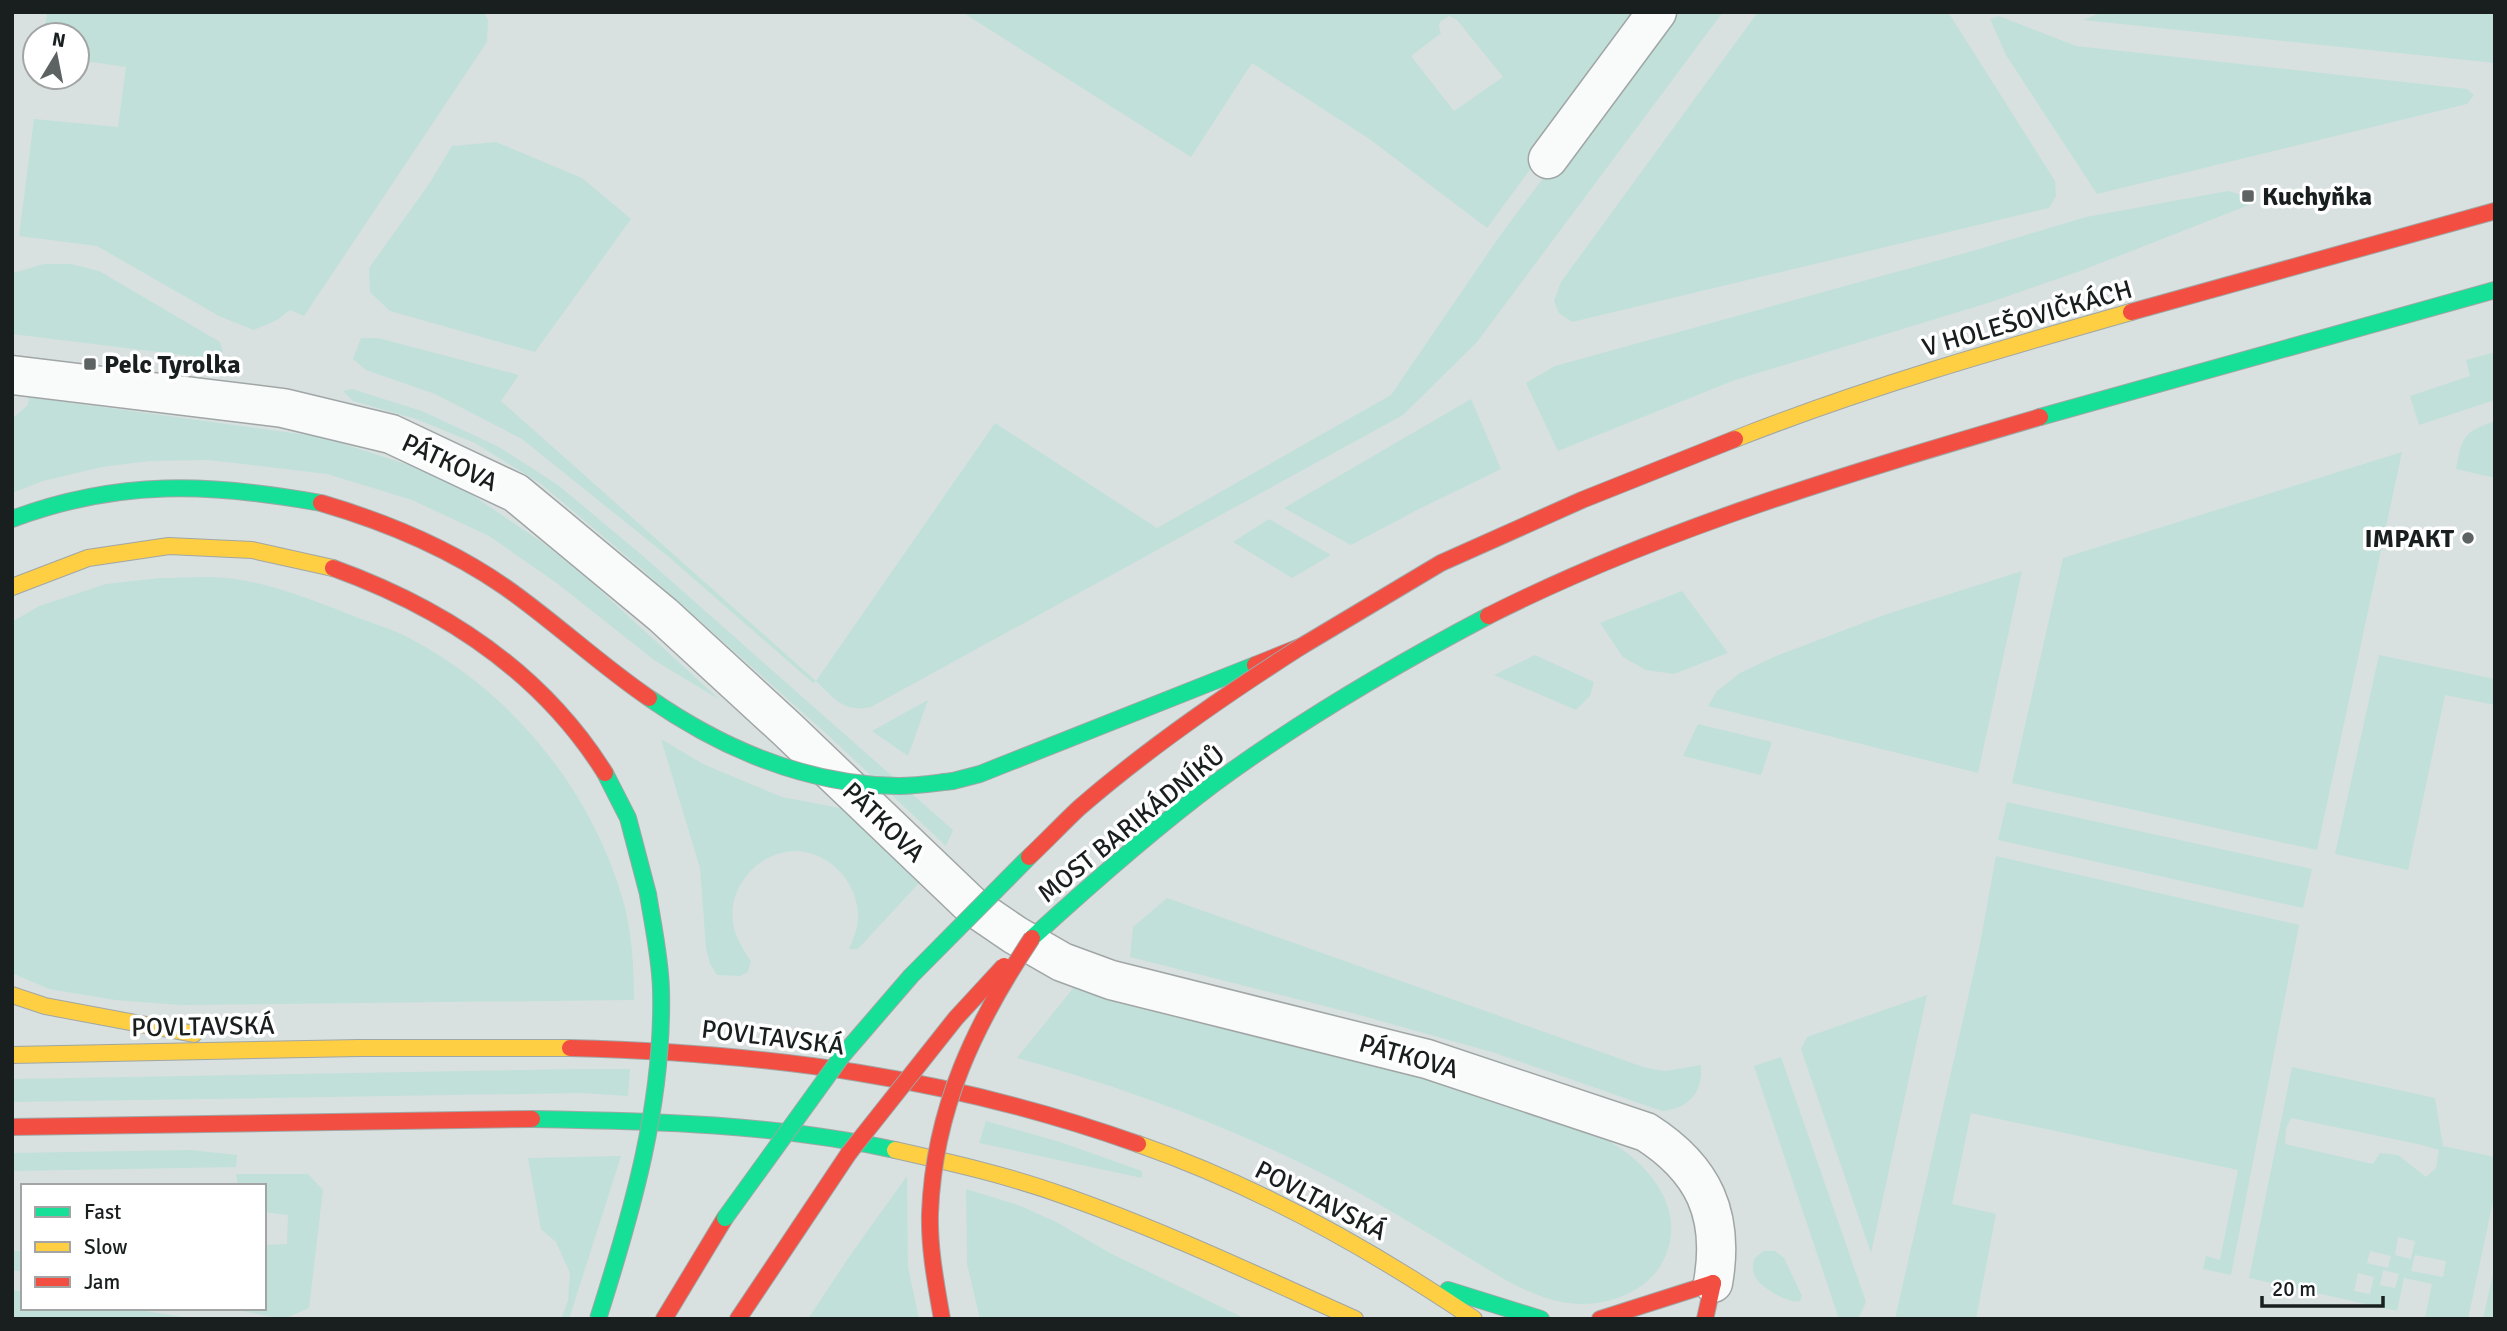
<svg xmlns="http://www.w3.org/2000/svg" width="2507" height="1331" font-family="Signika,sans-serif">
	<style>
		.green { fill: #c1e0da; fill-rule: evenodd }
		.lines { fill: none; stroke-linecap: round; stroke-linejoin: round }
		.street-casing { stroke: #a0a6a5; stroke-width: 41 }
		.fast-casing { stroke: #a0a6a5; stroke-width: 18 }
		.slow-casing { stroke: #a0a6a5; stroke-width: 18 }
		.jam-casing { stroke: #a0a6a5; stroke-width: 18 }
		.street { stroke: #f9fafa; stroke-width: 38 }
		.fast { stroke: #16e098; stroke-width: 16 }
		.slow { stroke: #ffcf43; stroke-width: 16 }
		.jam { stroke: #f24e42; stroke-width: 16 }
		.fast-bridge-casing { stroke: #a0a6a5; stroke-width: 18; stroke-linecap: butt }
		.jam-bridge-casing { stroke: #a0a6a5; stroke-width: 18; stroke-linecap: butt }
		.fast-bridge { stroke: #16e098; stroke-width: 16 }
		.jam-bridge { stroke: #f24e42; stroke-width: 16 }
		.poi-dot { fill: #5c6362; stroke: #fff; stroke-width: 2.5 }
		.labels { text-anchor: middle; stroke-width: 7; stroke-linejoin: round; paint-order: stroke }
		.poi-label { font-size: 26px; font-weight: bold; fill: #191f1e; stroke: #fff; text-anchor: start }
		.street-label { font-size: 26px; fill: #191f1e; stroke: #fff }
	</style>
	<rect width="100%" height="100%" fill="#d8e1df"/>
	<g class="green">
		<path d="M47,12H484L488,20L487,42L304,316L290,310L277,320L254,330L219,316L97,246L19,236L34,119L118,127L126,67L77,60V35H44Z"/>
		<path d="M962,12H1640L1593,84L1487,228L1368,138L1252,63L1191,157ZM1449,16L1457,20L1503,77L1454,111L1411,56L1441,33L1439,27L1440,22Z"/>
		<path d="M1667,12H1723L1477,342L1403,415L871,707C844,713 835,699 816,681L813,683L670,558L522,439L435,394L366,370L353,359L361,338H378L519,375L501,401L816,681L995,423L1157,528L1391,395L1499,237Z"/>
		<path d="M1758,12H1948L2055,181L2056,196L2049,208L1572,322L1559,313L1554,301L1561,282Z"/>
		<path d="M2102,12H2495V63L2083,20Z"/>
		<path d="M1999,16L2076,46L2467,89L2474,95L2467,104L2097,194L2006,55L1990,19Z"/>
		<path d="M496,142L582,178L631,219L535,352L390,311L370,292L369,268L429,184L452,146Z"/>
		<path d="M2228,191L2239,194L2249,205L2083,270L1991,302L1735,380L1558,451L1526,383L1555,366L1976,250L2086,217Z"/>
		<path d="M44,264H71L99,271L220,342L223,353L216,359L12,334L13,273Z"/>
		<path d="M2495,352V400L2419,425L2410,396L2470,376L2466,360Z"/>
		<path d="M352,389L422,411L499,447L558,485L643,556L953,830L946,846L830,737L644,571L541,484L475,443L416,419L353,401L343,391Z"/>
		<path d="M29,397L322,437L424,470L465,490L543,543L591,582L720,700L654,660L558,584L489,536L412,500L327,474L209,460L149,461L102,467L43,481L12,493V419L28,405Z"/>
		<path d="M1471,399L1501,469L1419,509L1351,545L1284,508Z"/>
		<path d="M2495,421V478L2456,469C2462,437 2463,432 2495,421Z"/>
		<path d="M2402,452L2317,850L2012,783L2063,558Z"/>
		<path d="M1269,519L1331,555L1292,578L1233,542Z"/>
		<path d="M2022,571L1978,773L1708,706L1717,691L1740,673L1776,656L1887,614Z"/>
		<path d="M160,578C185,578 211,575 235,579C274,585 310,599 346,613C367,622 391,628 411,639C513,693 591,790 623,900C632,932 634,967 634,1000L181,1005L115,1000L49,989L12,973V622L39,606L106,584Z"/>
		<path d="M1682,591L1728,653L1674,674L1646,670L1623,657L1600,623Z"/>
		<path d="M1535,655L1594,682L1590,696L1576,710L1494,675Z"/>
		<path d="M2379,655L2495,679V705L2445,695L2408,870L2335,854Z"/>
		<path d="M928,700L908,756L872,731Z"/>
		<path d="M1698,724L1772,742L1761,775L1683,756Z"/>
		<path d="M661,739L703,764L782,797L840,808L919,883L858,949H849C853,939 858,929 858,918C859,884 830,851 795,851C756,852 725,890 734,928C737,940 744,951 751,961L748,972L740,976L717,975L710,964L706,948L700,868Z"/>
		<path d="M2007,802L2312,869L2303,908L1998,840Z"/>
		<path d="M1996,856L2299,925L2231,1275L2203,1269L2206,1256L2220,1260L2238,1170L1971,1113L1952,1204L1996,1214L1976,1319H1895L1979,949Z"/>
		<path d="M1167,898L1646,1068L1665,1071L1701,1065C1703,1093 1689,1108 1662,1111L1495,1053L1356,1014L1130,957L1133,927Z"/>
		<path d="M1074,987C1226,1025 1382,1056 1529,1111C1561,1123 1600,1132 1627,1153C1662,1180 1685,1221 1662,1263C1643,1297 1597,1309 1562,1302C1526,1295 1496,1274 1466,1256C1431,1235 1397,1214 1361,1194C1251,1134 1137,1091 1017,1058Z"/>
		<path d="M1927,995L1871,1253L1801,1049L1807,1037Z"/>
		<path d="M1781,1057L1866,1302L1858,1319H1839L1754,1066Z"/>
		<path d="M2292,1067L2435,1098L2443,1146L2495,1157V1192L2468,1319L2425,1317L2432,1284L2404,1278L2397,1311L2249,1278ZM2291,1118L2418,1144L2439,1150L2436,1168L2426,1177L2398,1155L2380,1153L2373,1164L2285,1144L2286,1129ZM2398,1237L2415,1241L2411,1259L2395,1255ZM2370,1251L2391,1256L2388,1268L2367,1263ZM2415,1255L2446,1261L2443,1277L2411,1271ZM2383,1270L2399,1274L2395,1288L2380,1285ZM2358,1273L2374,1277L2370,1294L2354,1291Z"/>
		<path d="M578,1069H630L628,1096L581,1093L12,1102V1079Z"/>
		<path d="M986,1121L1060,1142L1142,1171V1178L979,1143Z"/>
		<path d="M190,1150L237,1155L236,1167L12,1171V1153Z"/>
		<path d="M621,1156L569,1319H561L568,1301L570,1273L556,1242L541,1229L528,1158Z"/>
		<path d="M236,1174H308L323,1190L309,1308L284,1319L224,1308H264V1245L287,1244L288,1215L264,1212V1186H238Z"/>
		<path d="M907,1176L908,1267L919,1319H808L849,1257Z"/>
		<path d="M966,1189L1021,1206L1058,1223L1110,1253L1246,1319H980L967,1264Z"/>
		<path d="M12,1251H23V1272L12,1270Z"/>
		<path d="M1763,1251H1775L1784,1258L1802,1296L1800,1301C1789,1304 1759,1287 1755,1276C1752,1270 1753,1265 1754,1259Z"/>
		<path d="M2495,1265V1319H2483Z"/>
		<path d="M12,1290L23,1292V1308H128L195,1319H12Z"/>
	</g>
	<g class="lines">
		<defs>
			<g id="street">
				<path d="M1548,159L1657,12"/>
				<path d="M12,375L283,408L391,434L516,493L663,615L787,729L971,905L1015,935L1062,962L1111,980L1427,1059L1646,1132C1704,1169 1725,1215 1713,1283"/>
			</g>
			<g id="fast">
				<path d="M2040,417L2495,290"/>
				<path d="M12,519C119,479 210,483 321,503"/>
				<path d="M605,773L628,818L648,894"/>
				<path d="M953,781L980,774L1255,665"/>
				<path d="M1032,938C1091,884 1151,831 1215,783C1301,720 1393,666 1488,616"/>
				<path d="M532,1119C653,1121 777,1124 895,1150"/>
				<path d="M1448,1290L1541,1319"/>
			</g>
			<g id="slow">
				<path d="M1735,439C1864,388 1997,350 2131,312"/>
				<path d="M12,587L88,558L169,546L252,550L333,568"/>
				<path d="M12,995L45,1006L194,1034"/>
				<path d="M12,1055L359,1048H570"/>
				<path d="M1138,1144C1258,1186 1369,1248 1474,1319"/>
				<path d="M895,1150C953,1163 1010,1176 1065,1196C1164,1231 1259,1276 1355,1319"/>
			</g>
			<g id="jam">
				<path d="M2131,312L2495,211"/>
				<path d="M333,568C444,608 541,671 605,773"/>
				<path d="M1488,616C1662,528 1853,472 2040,417"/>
				<path d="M1255,665L1302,646L1441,563L1582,500L1735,439"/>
				<path d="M570,1048C770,1053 949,1077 1138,1144"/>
				<path d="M12,1127L532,1119"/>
				<path d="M664,1319L725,1218"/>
				<path d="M738,1319L849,1153"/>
				<path d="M1600,1319L1713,1283"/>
				<path d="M1705,1319L1713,1283"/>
			</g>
		</defs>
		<use href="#street" class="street-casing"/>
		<use href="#fast" class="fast-casing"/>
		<use href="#slow" class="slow-casing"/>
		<use href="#jam" class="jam-casing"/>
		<use href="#street" class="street"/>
		<use href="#fast" class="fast"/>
		<use href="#slow" class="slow"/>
		<use href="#jam" class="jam"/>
		<defs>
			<g id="fast-bridge">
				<path d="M649,698C724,750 807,785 899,786C917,786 935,783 953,781"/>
				<path d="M725,1218L842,1056L911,976L1029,857"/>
				<path d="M598,1319C632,1212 664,1103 661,989C660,957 653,926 648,894"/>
			</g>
			<g id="jam-bridge">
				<path d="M321,503C386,522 449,548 505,587C555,622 599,664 649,698"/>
				<path d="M1029,857C1046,841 1062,824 1079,808C1148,748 1225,695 1302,646"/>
				<path d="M849,1153L956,1018L1004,966"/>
				<path d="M942,1319C936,1284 929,1249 930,1213C934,1108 975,1024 1032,938"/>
			</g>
		</defs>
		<use href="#fast-bridge" class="fast-bridge-casing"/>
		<use href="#jam-bridge" class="jam-bridge-casing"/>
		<use href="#fast-bridge" class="fast-bridge"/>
		<use href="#jam-bridge" class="jam-bridge"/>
	</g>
	<g class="poi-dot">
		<rect x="2241" y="189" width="14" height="14" rx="3.5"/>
		<rect x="83" y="357" width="14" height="14" rx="3.5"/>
		<circle cx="2468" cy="538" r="7"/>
	</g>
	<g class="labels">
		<g class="poi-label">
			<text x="2262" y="205">Kuchyňka</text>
			<text x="104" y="373">Pelc Tyrolka</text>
			<text x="2454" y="547" text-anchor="end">IMPAKT</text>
		</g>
		<g class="street-label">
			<text transform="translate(2027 318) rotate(-16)" y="9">V HOLEŠOVIČKÁCH</text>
			<text transform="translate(450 462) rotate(25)" y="9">PÁTKOVA</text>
			<text transform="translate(884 822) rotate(44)" y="9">PÁTKOVA</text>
			<text transform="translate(1131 824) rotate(-39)" y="9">MOST BARIKÁDNÍKŮ</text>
			<text transform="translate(203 1026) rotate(-1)" y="9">POVLTAVSKÁ</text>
			<text transform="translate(773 1037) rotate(7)" y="9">POVLTAVSKÁ</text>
			<text transform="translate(1409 1056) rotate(16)" y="9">PÁTKOVA</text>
			<text transform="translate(1321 1200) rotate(27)" y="9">POVLTAVSKÁ</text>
		</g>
	</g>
	<rect width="2507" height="1331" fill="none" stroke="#191f1e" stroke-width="28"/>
	<rect x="21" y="1184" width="245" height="126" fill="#ffffff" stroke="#a3a5a5" stroke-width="2"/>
	<rect x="35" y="1207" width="35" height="10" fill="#16e098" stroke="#a3a5a5" stroke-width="2"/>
	<text x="84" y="1219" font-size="21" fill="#191f1e">Fast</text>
	<rect x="35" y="1242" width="35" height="10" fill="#ffcf43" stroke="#a3a5a5" stroke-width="2"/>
	<text x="84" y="1254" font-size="21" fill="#191f1e">Slow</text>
	<rect x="35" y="1277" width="35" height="10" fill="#f24e42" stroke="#a3a5a5" stroke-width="2"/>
	<text x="84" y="1289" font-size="21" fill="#191f1e">Jam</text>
	<g transform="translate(56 56) rotate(10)"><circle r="33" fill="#ffffff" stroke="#a3a5a5" stroke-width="2"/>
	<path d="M0-5L12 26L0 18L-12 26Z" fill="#5c6362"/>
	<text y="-10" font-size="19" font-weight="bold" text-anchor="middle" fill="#191f1e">N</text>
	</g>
	<path d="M2262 1296v10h121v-10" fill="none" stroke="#191f1e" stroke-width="3.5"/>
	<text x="2272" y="1296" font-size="21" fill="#191f1e" stroke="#ffffff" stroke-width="5" paint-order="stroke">20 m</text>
</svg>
